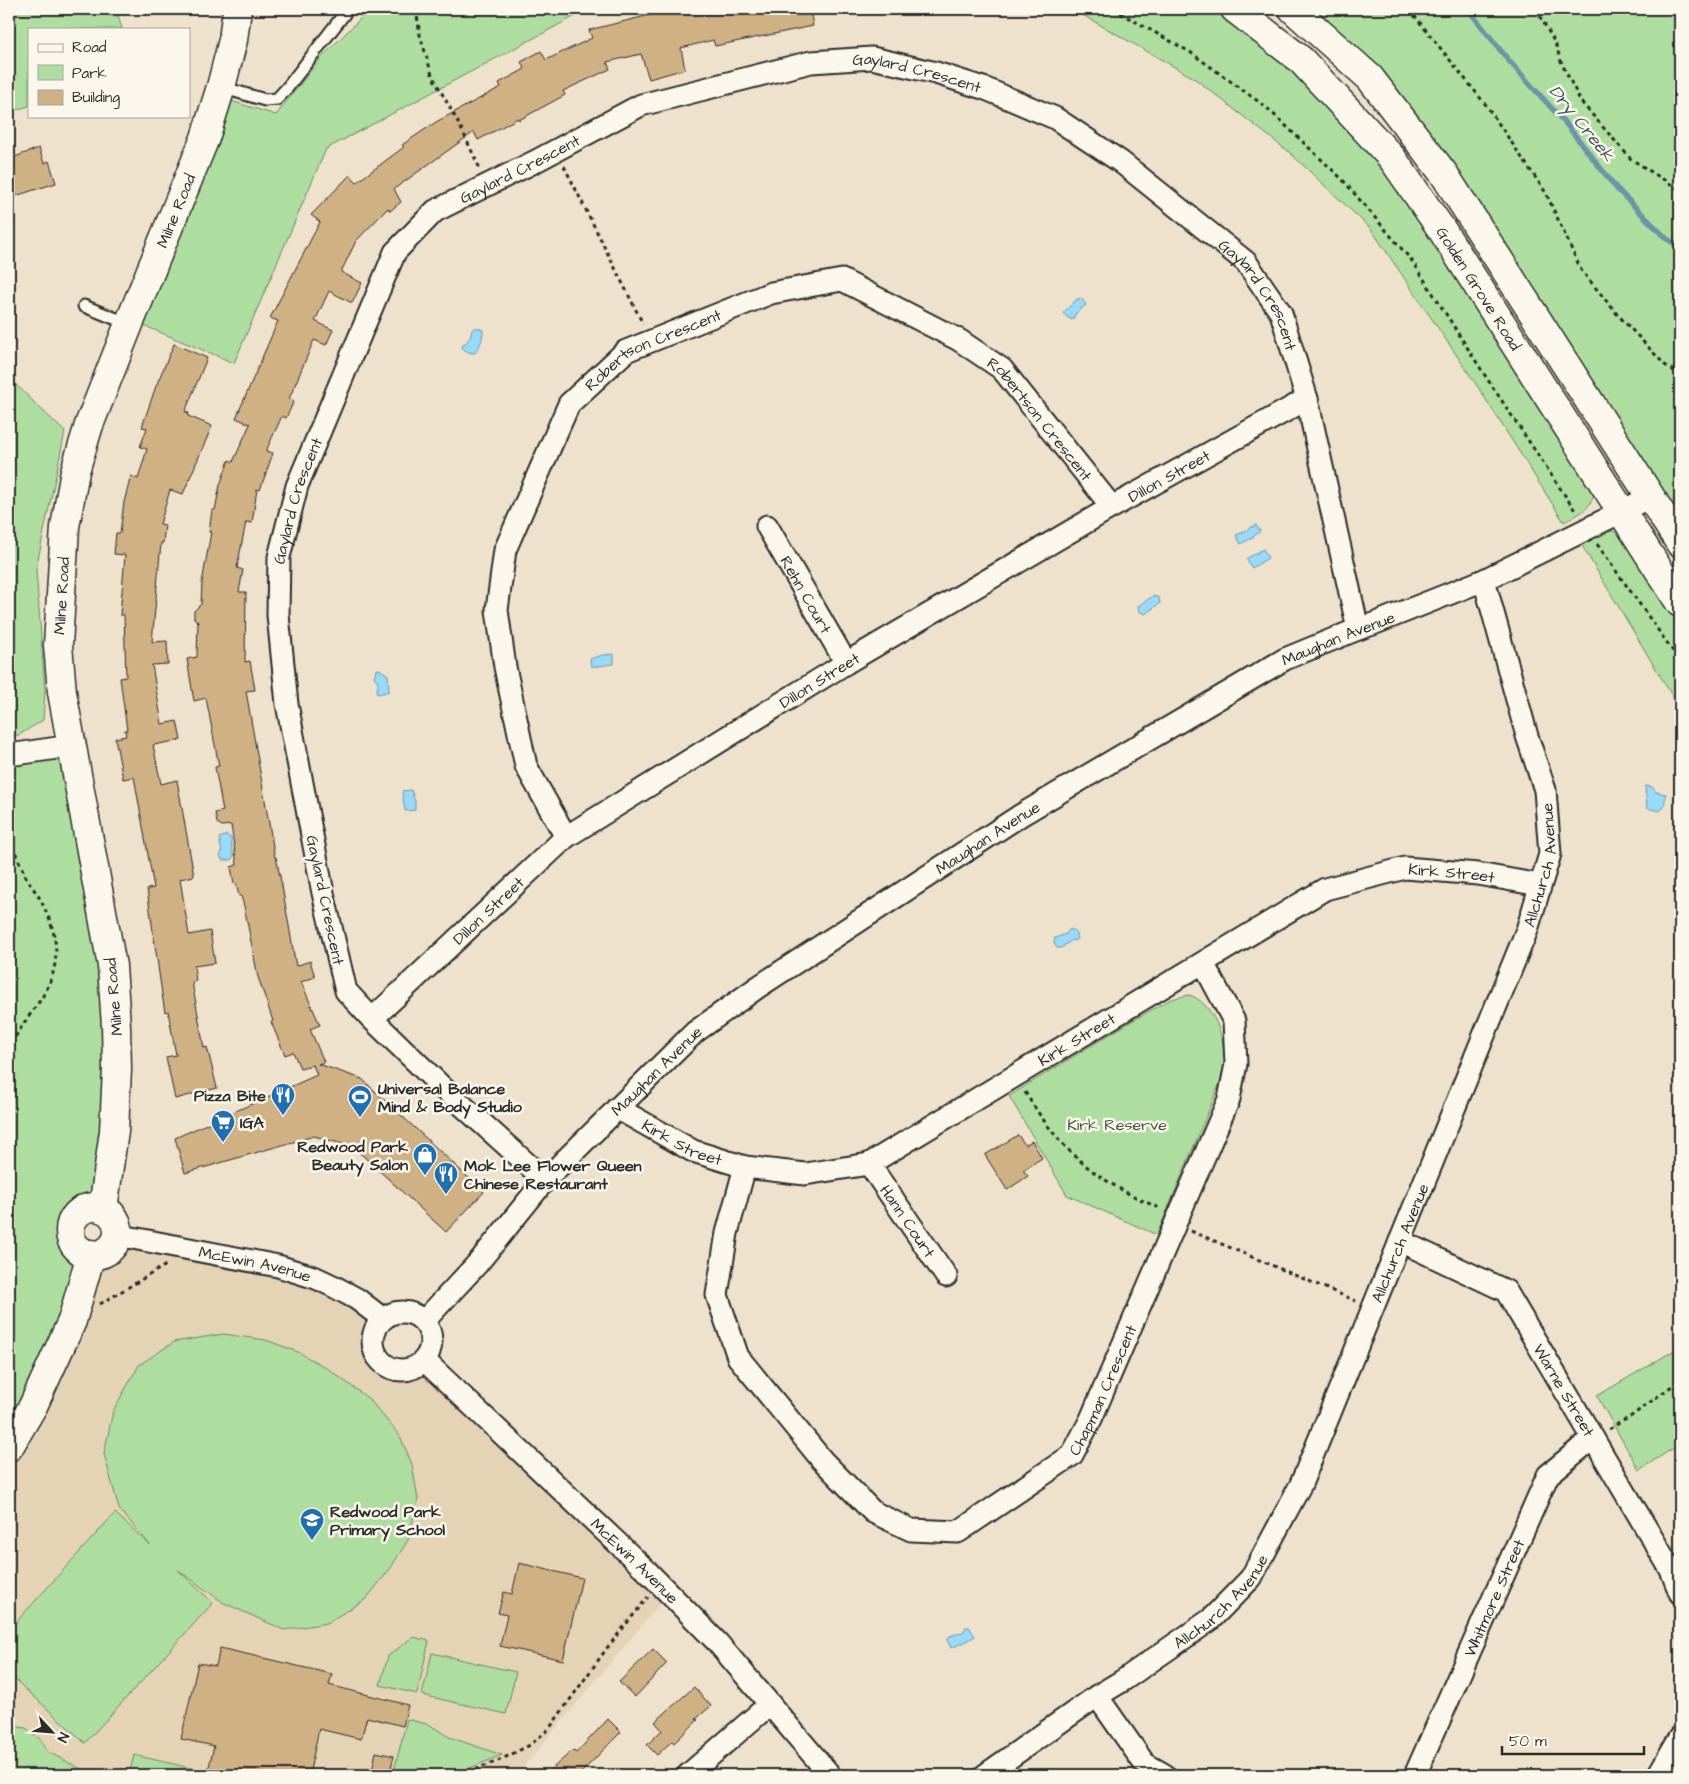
<svg xmlns="http://www.w3.org/2000/svg" width="1689" height="1784" font-family="'Architects Daughter',sans-serif">
	<style>
		.built { fill: #e5d3b6 }
		.green { fill: #adde9f; stroke: #6c8465 }
		.water { fill: #98dafa; stroke: #6c94a7 }
		.lines { fill: none; stroke-linecap: round; stroke-linejoin: round }
		.stream { stroke: #6c94a7; stroke-width: 5.5 }
		.building { fill: #d0b183; stroke: #2b2b2b }
		.service-casing { stroke: #2b2b2b; stroke-width: 15 }
		.minor-casing { stroke: #2b2b2b; stroke-width: 25 }
		.secondary-casing { stroke: #2b2b2b; stroke-width: 31 }
		.path { stroke: #2b2b2b; stroke-width: 3; stroke-dasharray: 4 4; stroke-linecap: butt }
		.service { stroke: #fbf7ec; stroke-width: 11 }
		.minor { stroke: #fbf7ec; stroke-width: 21 }
		.secondary { stroke: #fbf7ec; stroke-width: 28 }
		.labels { text-anchor: middle; stroke-width: 5; stroke-linejoin: round; paint-order: stroke }
		.street-label { font-size: 16px; fill: #2b2b2b; stroke: #fbf7ec }
		.poi-label { font-size: 16px; font-weight: bold; fill: #2b2b2b; stroke: #fbf7ec; text-anchor: start }
		.park-label { font-size: 16px; fill: #4c5848; stroke: #fbf7ec }
		.water-label { font-size: 18px; font-style: italic; fill: #46575f; stroke: #fbf7ec }
	</style>
	<rect width="100%" height="100%" fill="#eee2cc"/>
	<filter id="ink" filterUnits="userSpaceOnUse"><feTurbulence type="fractalNoise" baseFrequency=".02" numOctaves="2"/><feDisplacementMap in="SourceGraphic" scale="10" xChannelSelector="R" yChannelSelector="G"/><feConvolveMatrix kernelMatrix="1 2 1 2 8 2 1 2 1" color-interpolation-filters="sRGB"/></filter>
	<g filter="url(#ink)">
		<path class="built" d="M115,1242L316,1278L376,1327L373,1336V1346L376,1354L382,1362L388,1366L399,1370L408,1369L417,1366L669,1593L517,1775H9V1447L98,1254L105,1252Z"/>
		<g class="green">
			<path d="M9,9H116L122,29H29V106L9,112Z"/>
			<path d="M368,9H599L581,13L326,149L234,363L140,324L231,101L276,115L320,59L364,15Z"/>
			<path d="M1072,9H1221L1294,65L1385,162L1595,487C1592,510 1582,512 1564,522L1476,384L1371,229L1289,152L1194,78Z"/>
			<path d="M1293,9H1680V543L1444,174Z"/>
			<path d="M9,378L65,432L36,569L45,691L43,720L19,735L9,736Z"/>
			<path d="M1612,531L1621,534L1680,615V709L1581,544L1602,532Z"/>
			<path d="M71,746L112,966L95,1207C64,1210 61,1245 91,1254L9,1447V755Z"/>
			<path d="M1189,995C1213,1002 1225,1038 1225,1061C1225,1069 1222,1076 1220,1083L1157,1235L1067,1195L1009,1096L1130,1022L1171,999Z"/>
			<path d="M223,1334L266,1340L298,1352L327,1368L369,1399L400,1436L412,1464L418,1500L408,1540L390,1569L366,1599L327,1623L284,1630L224,1603L178,1570L213,1603L85,1743L9,1674V1630L115,1513L150,1545L119,1509L104,1454L113,1411L139,1365L174,1342Z"/>
			<path d="M1680,1347V1444L1639,1470L1597,1396Z"/>
			<path d="M413,1637L429,1641L417,1694L380,1685L388,1656Z"/>
			<path d="M432,1653L516,1672L506,1714L422,1695Z"/>
			<path d="M407,1719L430,1725L449,1737L502,1755L453,1775H393Z"/>
			<path d="M13,1726L26,1728L41,1740L48,1752L93,1775H9V1729Z"/>
			<path d="M134,1755L195,1769L194,1775H129Z"/>
		</g>
		<g class="water">
			<path d="M1077,299H1082L1086,305L1077,312L1072,320L1067,317L1063,313Z"/>
			<path d="M475,327L483,330C483,339 480,346 475,353H471L463,349L462,346L470,338L472,330Z"/>
			<path d="M1256,525L1260,531L1252,538L1241,544L1236,535C1244,533 1248,528 1256,525Z"/>
			<path d="M1263,549L1268,558L1252,568L1246,559Z"/>
			<path d="M1153,596L1159,598L1160,603L1145,614L1139,611L1138,606Z"/>
			<path d="M614,654V664C605,664 602,667 591,666L590,659L603,655Z"/>
			<path d="M379,669L388,675L389,691L379,694L376,693C378,686 380,682 374,677L376,670Z"/>
			<path d="M1645,786L1652,787L1656,792L1666,794L1664,807L1660,811L1647,808Z"/>
			<path d="M411,790L415,801V810L405,811L402,791Z"/>
			<path d="M227,835L231,838L232,851L234,855L231,860H222L220,855L222,853L219,838Z"/>
			<path d="M1070,929L1075,931L1077,939L1074,941L1072,940L1061,948H1057L1054,943L1055,938L1066,934Z"/>
			<path d="M966,1627H969L975,1636L967,1641L951,1648L947,1640L950,1636L963,1632Z"/>
		</g>
		<g class="lines">
			<path class="stream" d="M1468,9L1509,61L1566,124L1617,189L1667,239L1680,247"/>
		</g>
		<g class="building">
			<path d="M653,9H682L683,12L698,9H810L813,26L715,46L713,40L681,48L685,69L649,79L641,54L607,62L610,69L563,91L565,95L519,120L518,118L478,140L474,132L394,189L401,202L390,211L388,208L356,241L341,272L362,283L352,303L329,291L315,321L333,330L326,345L314,340L289,399L294,401L286,418L282,416L266,451L273,453L260,490L257,489L252,523L246,522L237,568L243,570L239,592H246L245,662L250,661L255,690L246,691L275,858L276,857L282,886L296,966L310,961L315,977L301,982L320,1025L310,1029L324,1062L318,1064L362,1079L484,1192L446,1232L361,1154L346,1145L314,1136L185,1173L175,1138L317,1075L313,1065L300,1068L293,1052L285,1055L271,1022L273,1021L258,977L244,906L241,896H239L236,883L234,884L231,867L237,865L231,825L222,826L217,823L215,813L223,811L215,767L219,766L206,698L194,701L187,659L197,657L198,622L194,618V611L201,604L202,583L211,532H209L212,510H215L220,485L229,460L233,462L250,424L236,418L278,321L270,318L320,222L311,215L350,175L357,182L404,147L402,145L436,122L501,87L499,83L525,69L521,62L541,51L546,60L592,38L589,30L654,14Z"/>
			<path d="M39,148L44,163L49,161L56,183L9,198V159Z"/>
			<path d="M174,344L207,358L185,412L189,413L188,416L212,426L183,494L170,490L160,524L165,525L163,543H161L152,642L167,641L168,664L152,665L162,724L177,721L181,740L153,745L161,784L177,780L194,876L180,879L189,935L210,931L215,963L194,966L196,981L192,982L204,1048L207,1047L217,1088L175,1099L166,1057L176,1055L168,1011L165,1012L162,994L147,889L154,888L134,777L123,779L115,738L126,736L125,730H127L120,678L126,677L124,615H120L125,555L114,554L116,533H120L124,502L131,476L138,479L147,449L140,447L147,428L142,427L156,386Z"/>
			<path d="M1018,1135L1025,1145L1032,1141L1042,1158L1023,1170L1028,1176L1007,1190L985,1155Z"/>
			<path d="M519,1563L582,1578L563,1660L500,1646L507,1615L498,1613L504,1592L512,1594Z"/>
			<path d="M220,1648L332,1674L329,1685L408,1705L403,1726L367,1717L361,1739L319,1729L309,1775H207L214,1746L181,1739L198,1663L216,1666Z"/>
			<path d="M653,1649L667,1663L635,1697L619,1682Z"/>
			<path d="M694,1687L711,1706L696,1719L698,1720L674,1743L672,1741L657,1755L647,1745L662,1730L655,1722Z"/>
			<path d="M608,1719L621,1732L579,1775H545L573,1750L576,1753Z"/>
			<path d="M376,1752L394,1756L389,1775H371Z"/>
		</g>
		<g class="lines">
			<defs>
				<g id="service">
					<path d="M221,87L265,100L277,99L287,88L348,9"/>
					<path d="M84,306L129,324"/>
				</g>
				<g id="minor">
					<path id="s1" d="M767,526L846,663"/>
					<path d="M9,755L71,746"/>
					<path id="s2" d="M566,837L526,766L505,667L497,610L505,550L569,404L626,351L771,293L842,280L959,340L1002,369L1112,507"/>
					<path id="s3" d="M372,1019L566,837L846,663L1112,507L1307,399"/>
					<path id="s4" d="M617,1108L693,1151L745,1167L805,1174L869,1164L1325,889L1405,868L1478,874L1540,885"/>
					<path id="s5" d="M869,1164L946,1276"/>
					<path id="s6" d="M745,1167L727,1233L717,1295L738,1357L822,1460L873,1512L911,1530L958,1532L1072,1455L1091,1419L1229,1099L1236,1064L1234,1021L1203,963"/>
					<path id="s7" d="M545,1180L443,1088L372,1019L346,991L323,893L287,704L278,615L279,557L297,486L395,252L435,211L534,162L641,105L811,62L872,58L936,73L986,89L1055,118L1121,162L1246,262L1281,313L1307,399L1358,629"/>
					<path id="s8" d="M117,1235L278,1266L316,1278L333,1286L357,1299L383,1319"/>
					<path id="s9" d="M1400,1241L1506,1291L1671,1570L1680,1593"/>
					<circle cx="402" cy="1341" r="29"/>
					<path id="s10" d="M424,1321L478,1263L545,1180L695,1032L758,987L1021,815L1285,659L1358,629L1373,624L1484,580L1621,512L1651,496"/>
					<path id="s11" d="M424,1360L647,1571L717,1642L830,1775"/>
					<path d="M1097,1696L1144,1763L1165,1775"/>
					<path d="M688,1775L770,1704"/>
					<path id="s12" d="M985,1775L1097,1696L1122,1681L1210,1620L1251,1578L1301,1484L1527,930L1550,854L1545,790L1527,736L1484,580"/>
					<path id="s13" d="M1415,1775L1548,1475L1593,1438"/>
					<path d="M1658,1775L1680,1737"/>
				</g>
				<g id="secondary">
					<path id="s14" d="M1235,9L1301,60L1392,158L1442,230L1680,603"/>
					<path d="M1293,9L1370,78L1444,174L1680,543"/>
					<circle cx="94" cy="1231" r="24"/>
					<path id="s15" d="M103,1209L114,1131L117,1069L116,1026L112,966L62,692L58,645L65,527L75,471L89,425L129,324L205,138L221,87L233,40L237,9"/>
					<path d="M9,1447L33,1406L72,1321L91,1254"/>
				</g>
			</defs>
			<use href="#service" class="service-casing"/>
			<use href="#minor" class="minor-casing"/>
			<use href="#secondary" class="secondary-casing"/>
			<g class="path">
				<path d="M416,9L420,35L432,75L461,128L480,169"/>
				<path d="M1113,9L1190,52L1266,107L1342,179L1413,262L1486,377L1576,512"/>
				<path d="M1409,9L1486,105L1546,193L1581,270L1618,315L1665,365L1680,375"/>
				<path d="M1536,9L1555,43L1562,64L1581,102L1631,159L1680,190"/>
				<path d="M564,166L643,324"/>
				<path d="M1597,544L1680,661"/>
				<path d="M9,838C15,851 20,864 26,877C31,886 38,894 42,903C58,934 62,962 44,994C32,1014 16,1030 9,1052"/>
				<path d="M1025,1092C1062,1153 1097,1182 1162,1209"/>
				<path d="M1191,1231L1356,1301"/>
				<path d="M100,1304L166,1265"/>
				<path d="M1609,1429L1630,1417L1680,1380"/>
				<path d="M460,1775L498,1761L530,1745L549,1729L607,1648L648,1597"/>
			</g>
			<use href="#service" class="service"/>
			<use href="#minor" class="minor"/>
			<use href="#secondary" class="secondary"/>
		</g>
	</g>
	<defs>
		<symbol id="restaurant-pin" viewBox="-11 -11 22 30"><path d="M0 17L-7.5 6A9.5 9.5 0 1 1 7.5 6Z" fill="#1f6fb2" stroke="#fbf7ec"/><path d="M-5-6h1v4h1v-4h1v4h1v-4h1v5L-1.5 .5V6h-2V.5L-5-1ZM5-6V6H3V1.5H1.5Q1.5-4 5-6Z" fill="#fff"/></symbol>
		<symbol id="stadium-pin" viewBox="-11 -11 22 30"><path d="M0 17L-7.5 6A9.5 9.5 0 1 1 7.5 6Z" fill="#1f6fb2" stroke="#fbf7ec"/><path d="M0-5a6.5 5 0 1 0 0 10a6.5 5 0 1 0 0-10ZM-3.5-1.8h7v3.6h-7Z" fill="#fff"/></symbol>
		<symbol id="supermarket-pin" viewBox="-11 -11 22 30"><path d="M0 17L-7.5 6A9.5 9.5 0 1 1 7.5 6Z" fill="#1f6fb2" stroke="#fbf7ec"/><path d="M-6-5.5h2.5l.6 2H6L4.5 2H-2.5L-4.4-4H-6ZM-1.5 3.2a1.3 1.3 0 1 0 .1 0ZM3 3.2a1.3 1.3 0 1 0 .1 0Z" fill="#fff"/></symbol>
		<symbol id="shop-pin" viewBox="-11 -11 22 30"><path d="M0 17L-7.5 6A9.5 9.5 0 1 1 7.5 6Z" fill="#1f6fb2" stroke="#fbf7ec"/><path d="M-5-2.5h2.3a2.7 3.5 0 0 1 5.4 0H5L5.5 6h-11ZM-1.5-2.5h3a1.5 2.3 0 0 0-3 0Z" fill="#fff"/></symbol>
		<symbol id="school-pin" viewBox="-11 -11 22 30"><path d="M0 17L-7.5 6A9.5 9.5 0 1 1 7.5 6Z" fill="#1f6fb2" stroke="#fbf7ec"/><path d="M0-5L7-2L0 1L-7-2ZM-4 1L0 2.5L4 1V4Q0 6-4 4Z" fill="#fff"/></symbol>
	</defs>
	<g fill-rule="evenodd">
		<use href="#restaurant-pin" x="269" y="1081" width="28" height="38"/>
		<use href="#stadium-pin" x="346" y="1083" width="28" height="38"/>
		<use href="#supermarket-pin" x="209" y="1108" width="28" height="38"/>
		<use href="#shop-pin" x="411" y="1141" width="28" height="38"/>
		<use href="#restaurant-pin" x="432" y="1160" width="28" height="38"/>
		<use href="#school-pin" x="298" y="1506" width="28" height="38"/>
	</g>
	<g class="labels">
		<g class="street-label">
			<text dy="6" stroke="none"><textPath href="#s7" startOffset="1614">Gaylard Crescent</textPath></text>
			<text dy="6" stroke="none"><textPath href="#s7" startOffset="1194">Gaylard Crescent</textPath></text>
			<text dy="6" stroke="none"><textPath href="#s15" startOffset="1024">Milne Road</textPath></text>
			<text dy="6" stroke="none"><textPath href="#s14" startOffset="374">Golden Grove Road</textPath></text>
			<text dy="6" stroke="none"><textPath href="#s7" startOffset="2034">Gaylard Crescent</textPath></text>
			<text dy="6" stroke="none"><textPath href="#s2" startOffset="562">Robertson Crescent</textPath></text>
			<text dy="6" stroke="none"><textPath href="#s2" startOffset="1012">Robertson Crescent</textPath></text>
			<text dy="6" stroke="none"><textPath href="#s3" startOffset="969">Dillon Street</textPath></text>
			<text dy="6" stroke="none"><textPath href="#s7" startOffset="774">Gaylard Crescent</textPath></text>
			<text dy="6" stroke="none"><textPath href="#s1" startOffset="79">Rehn Court</textPath></text>
			<text dy="6" stroke="none"><textPath href="#s15" startOffset="619">Milne Road</textPath></text>
			<text dy="6" stroke="none"><textPath href="#s10" startOffset="1152">Maughan Avenue</textPath></text>
			<text dy="6" stroke="none"><textPath href="#s3" startOffset="564">Dillon Street</textPath></text>
			<text dy="6" stroke="none"><textPath href="#s10" startOffset="748">Maughan Avenue</textPath></text>
			<text dy="6" stroke="none"><textPath href="#s12" startOffset="1104">Allchurch Avenue</textPath></text>
			<text dy="6" stroke="none"><textPath href="#s4" startOffset="929">Kirk Street</textPath></text>
			<text transform="translate(326 900) rotate(78)" y="6">Gaylard Crescent</text>
			<text dy="6" stroke="none"><textPath href="#s3" startOffset="159">Dillon Street</textPath></text>
			<text transform="translate(113 997) rotate(-95)" y="6">Milne Road</text>
			<text dy="6" stroke="none"><textPath href="#s4" startOffset="509">Kirk Street</textPath></text>
			<text dy="6" stroke="none"><textPath href="#s10" startOffset="342">Maughan Avenue</textPath></text>
			<text dy="6" stroke="none"><textPath href="#s4" startOffset="74">Kirk Street</textPath></text>
			<text dy="6" stroke="none"><textPath href="#s5" startOffset="69">Hann Court</textPath></text>
			<text dy="6" stroke="none"><textPath href="#s12" startOffset="699">Allchurch Avenue</textPath></text>
			<text dy="6" stroke="none"><textPath href="#s8" startOffset="141">McEwin Avenue</textPath></text>
			<text dy="6" stroke="none"><textPath href="#s6" startOffset="701">Chapman Crescent</textPath></text>
			<text dy="6" stroke="none"><textPath href="#s9" startOffset="232">Warne Street</textPath></text>
			<text dy="6" stroke="none"><textPath href="#s11" startOffset="291">McEwin Avenue</textPath></text>
			<text dy="6" stroke="none"><textPath href="#s12" startOffset="294">Allchurch Avenue</textPath></text>
			<text dy="6" stroke="none"><textPath href="#s13" startOffset="194">Whitmore Street</textPath></text>
		</g>
		<g class="poi-label">
			<text x="378" y="1094">Universal Balance<tspan x="378" dy="18">Mind &amp; Body Studio</tspan></text>
			<text x="266" y="1101" text-anchor="end">Pizza Bite</text>
			<text x="240" y="1128">IGA</text>
			<text x="408" y="1152" text-anchor="end">Redwood Park<tspan x="408" dy="18">Beauty Salon</tspan></text>
			<text x="464" y="1171">Mok Lee Flower Queen<tspan x="464" dy="18">Chinese Restaurant</tspan></text>
			<text x="330" y="1517">Redwood Park<tspan x="330" dy="18">Primary School</tspan></text>
		</g>
		<g class="park-label">
			<text x="1117" y="1130">Kirk Reserve</text>
		</g>
		<g class="water-label">
			<text transform="translate(1582 123) rotate(51)" y="6">Dry Creek</text>
		</g>
	</g>
	<rect width="1689" height="1784" fill="none" stroke="#fbf7ec" stroke-width="30"/>
	<rect x="15" y="15" width="1659" height="1754" fill="none" stroke="#2b2b2b" stroke-width="2" filter="url(#ink)"/>
	<rect x="28" y="28" width="162" height="90" fill="#fbf7ec" stroke="#a8a59f"/>
	<rect x="38" y="44" width="25" height="8" fill="#fbf7ec" stroke="#a8a59f"/>
	<text x="72" y="52" font-size="15" fill="#2b2b2b">Road</text>
	<rect x="38" y="65" width="25" height="15" fill="#adde9f" stroke="#a8a59f"/>
	<text x="72" y="78" font-size="15" fill="#2b2b2b">Park</text>
	<rect x="38" y="90" width="25" height="15" fill="#d0b183" stroke="#a8a59f"/>
	<text x="72" y="102" font-size="15" fill="#2b2b2b">Building</text>
	<g transform="translate(52 1732) rotate(116)" stroke="#fbf7ec" stroke-width="4" paint-order="stroke">
	<path d="M0-4L9 19L0 12L-9 19Z" fill="#2b2b2b"/>
	<text y="-8" font-size="14" font-weight="bold" text-anchor="middle" fill="#2b2b2b">N</text>
	</g>
	<path d="M1502 1746v8h142v-8" fill="none" stroke="#2b2b2b" stroke-width="2.5"/>
	<text x="1509" y="1746" font-size="15" fill="#2b2b2b" stroke="#fbf7ec" stroke-width="4" paint-order="stroke">50 m</text>
</svg>
